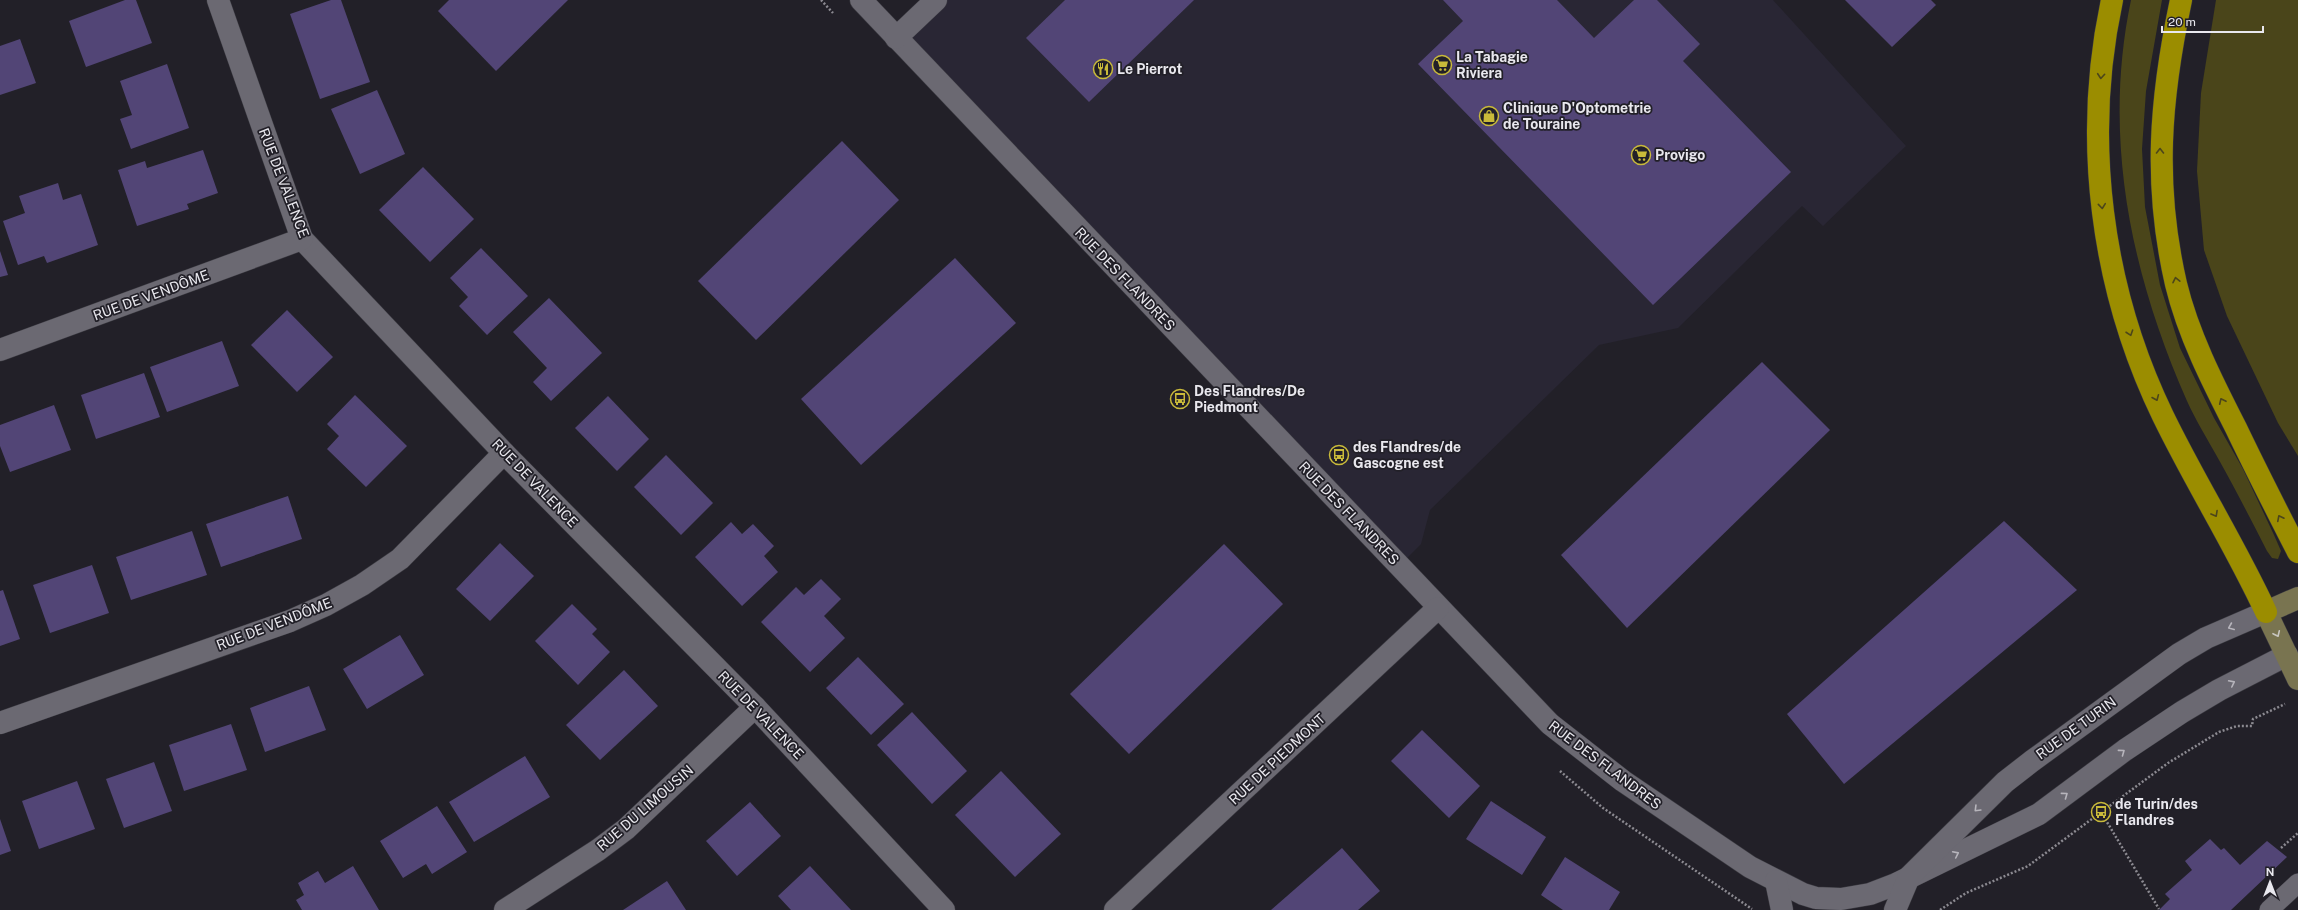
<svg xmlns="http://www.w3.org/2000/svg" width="2298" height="910" font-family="'Public Sans',sans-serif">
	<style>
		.built { fill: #292634 }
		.green { fill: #4a451a }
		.building { fill: #524576 }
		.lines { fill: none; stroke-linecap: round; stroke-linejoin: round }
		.lane-casing { stroke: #3c3b42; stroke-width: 20 }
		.street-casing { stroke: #3c3b42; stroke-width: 23 }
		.secondary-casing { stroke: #3c3b42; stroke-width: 23 }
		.highway-casing { stroke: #3c3b42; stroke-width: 23 }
		.path { stroke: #8c8a91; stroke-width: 2.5; stroke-dasharray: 2 2; stroke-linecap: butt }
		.lane { stroke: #6b6972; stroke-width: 19 }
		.street { stroke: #6b6972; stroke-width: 22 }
		.secondary { stroke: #797450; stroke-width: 22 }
		.highway { stroke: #9b8d00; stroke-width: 22 }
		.oneway { stroke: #4c461a }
		.oneway2 { stroke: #b7b5bc }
		.oneway3 { stroke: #c7c5bf }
		.labels { text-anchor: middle; stroke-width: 3.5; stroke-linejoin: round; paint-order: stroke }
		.poi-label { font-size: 14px; font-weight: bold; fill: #e9e8ee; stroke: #222028; text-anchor: start }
		.street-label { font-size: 14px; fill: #e9e8ee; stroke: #222028 }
	</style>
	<rect width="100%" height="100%" fill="#222028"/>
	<path class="built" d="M936,0H1773L1906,146L1823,226L1802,206L1678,328L1599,345L1430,510L1421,544L1399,566L897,39Z"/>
	<g class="green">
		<path d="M2131,0H2162L2146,91L2142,149L2145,207L2160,285L2180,348L2214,418L2243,469L2274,535L2281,551L2278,559L2272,558L2267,551C2251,520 2236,490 2219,460C2208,440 2196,421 2187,401C2131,274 2102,138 2131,0Z"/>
		<path d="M2216,0H2298V456L2278,423L2227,316L2204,250L2197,171L2201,93Z"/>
	</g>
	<g class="building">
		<path d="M125,0H136L152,43L86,67L69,21Z"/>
		<path d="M331,0H341L370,82L320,99L290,14Z"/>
		<path d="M449,0H568L496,71L438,11Z"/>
		<path d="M1065,0H1194L1089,102L1026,38Z"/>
		<path d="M1443,0H1557L1594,38L1634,0H1657L1700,44L1683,61L1791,172L1653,305L1418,64L1463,21Z"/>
		<path d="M1845,0H1931L1936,5L1892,47Z"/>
		<path d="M20,39L36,83L0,95V46Z"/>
		<path d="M167,64L189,128L131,149L120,119L132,115L120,81Z"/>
		<path d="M377,90L405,154L360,174L331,109Z"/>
		<path d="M842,141L899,200L756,340L698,281Z"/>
		<path d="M203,150L218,193L187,204L189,209L137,226L118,170L145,161L147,168Z"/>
		<path d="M423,167L474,219L430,262L379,210Z"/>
		<path d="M58,183L63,200L81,194L98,245L47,263L44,256L18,265L3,221L25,213L19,196Z"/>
		<path d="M481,248L528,296L487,335L459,306L468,297L450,278Z"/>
		<path d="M0,251L8,275L0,277Z"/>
		<path d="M955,258L1016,323L861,465L801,399Z"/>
		<path d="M549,298L602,353L551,401L533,382L547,368L513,332Z"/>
		<path d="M287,310L333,357L297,392L251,345Z"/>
		<path d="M222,341L239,386L167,412L150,367Z"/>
		<path d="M1762,362L1830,430L1627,628L1561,555Z"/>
		<path d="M144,373L160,417L96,439L81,395Z"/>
		<path d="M355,395L407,446L366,487L327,449L339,436L327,424Z"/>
		<path d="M608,396L649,439L617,471L575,428Z"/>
		<path d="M54,405L71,450L10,472L0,446V425Z"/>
		<path d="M666,455L713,503L681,535L634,487Z"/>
		<path d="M288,496L302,539L221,567L206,524Z"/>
		<path d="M2004,521L2077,590L1844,784L1787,714Z"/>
		<path d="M731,522L742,534L753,524L774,546L764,556L778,572L742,606L695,557Z"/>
		<path d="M192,531L207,575L131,600L116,557Z"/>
		<path d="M500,543L534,576L490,621L456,589Z"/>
		<path d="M1224,544L1283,604L1129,754L1070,694Z"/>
		<path d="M92,565L109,613L50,633L33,585Z"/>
		<path d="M821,579L841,599L824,616L845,638L810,672L761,622L796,587L804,595Z"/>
		<path d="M3,590L20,639L0,646V591Z"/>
		<path d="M572,604L597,629L592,634L610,652L578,685L535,641Z"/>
		<path d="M400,635L424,675L367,709L343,669Z"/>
		<path d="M858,657L904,704L871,735L826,688Z"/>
		<path d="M624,670L658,706L600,760L566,725Z"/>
		<path d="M309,686L326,730L265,752L250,708Z"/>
		<path d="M912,712L967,771L932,804L877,745Z"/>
		<path d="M231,724L247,770L184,791L169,745Z"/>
		<path d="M1422,730L1480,786L1449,818L1391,761Z"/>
		<path d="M525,756L550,797L474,842L449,802Z"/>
		<path d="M154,762L172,811L124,828L106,779Z"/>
		<path d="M1001,771L1061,834L1015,877L955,815Z"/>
		<path d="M77,781L95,829L39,849L22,801Z"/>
		<path d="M1491,801L1546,837L1522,875L1466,839Z"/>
		<path d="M750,802L781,836L737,876L706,841Z"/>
		<path d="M437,806L467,852L432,874L426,864L403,878L380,841Z"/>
		<path d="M0,819L11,851L0,855Z"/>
		<path d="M2210,839L2221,850L2224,848L2240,865L2267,841L2287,857L2231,910H2159L2170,899L2165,894L2192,870L2185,861Z"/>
		<path d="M1342,848L1380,891L1358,910H1271Z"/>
		<path d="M1565,857L1620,892L1609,910H1563L1541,895Z"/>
		<path d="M353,866L379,910H302L296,900L304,895L298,883L318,871L325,883Z"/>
		<path d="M810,866L836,894L851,910H791L778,896Z"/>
		<path d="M667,881L686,910H623Z"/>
	</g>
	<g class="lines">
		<defs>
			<path id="lane" d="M2269,910L2298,883"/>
			<g id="street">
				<path d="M218,0L302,239L504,453L755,707L944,910"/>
				<path d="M861,0L1550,724L1623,781L1750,867L1803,894L1816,898L1841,899L1870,894L1896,884L2039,814L2125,750L2182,712L2219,690L2287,655"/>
				<path d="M896,38L936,0"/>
				<path d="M0,350L302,239"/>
				<path d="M0,723L290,621L326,605L362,585L400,559L504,453"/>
				<path d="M1776,881L1782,910"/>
				<path d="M505,910L598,850L626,829L755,707"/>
				<path d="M1115,910L1438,608"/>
				<path d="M1895,910L1909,877L2005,782L2032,761L2179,654L2206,638L2266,612"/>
			</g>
			<path id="secondary" d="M2298,598L2266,612L2298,679"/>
			<g id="highway">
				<path d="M2112,0C2082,139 2101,288 2163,416C2195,482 2235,545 2266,612"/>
				<path d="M2181,0C2160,99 2153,184 2176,284C2188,334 2213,383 2236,428C2256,470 2277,511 2298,552"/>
			</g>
		</defs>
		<use href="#lane" class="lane-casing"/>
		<use href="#street" class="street-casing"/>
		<use href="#secondary" class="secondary-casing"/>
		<use href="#highway" class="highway-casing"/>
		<g class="path">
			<path d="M821,0L833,13"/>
			<path d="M1560,771L1603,808L1752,909"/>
			<path d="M2101,812L2159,909"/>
			<path d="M2281,848L2298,833"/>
			<path d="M1940,910L1966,893L2028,866L2168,763L2219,732L2237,726H2252L2253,719L2285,704"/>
		</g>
		<use href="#lane" class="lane"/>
		<use href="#street" class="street"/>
		<use href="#secondary" class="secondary"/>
		<use href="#highway" class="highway"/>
	</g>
	<defs><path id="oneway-chevron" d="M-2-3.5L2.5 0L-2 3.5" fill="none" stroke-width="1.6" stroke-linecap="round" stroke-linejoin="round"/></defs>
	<g class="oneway">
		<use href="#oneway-chevron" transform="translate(2101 76) rotate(95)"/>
		<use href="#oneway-chevron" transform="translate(2160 151) rotate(-90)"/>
		<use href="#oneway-chevron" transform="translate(2102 206) rotate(84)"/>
		<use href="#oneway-chevron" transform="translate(2176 280) rotate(-102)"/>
		<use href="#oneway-chevron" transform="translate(2130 333) rotate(71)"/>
		<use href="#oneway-chevron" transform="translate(2156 398) rotate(67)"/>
		<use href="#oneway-chevron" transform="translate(2222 401) rotate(-115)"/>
		<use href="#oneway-chevron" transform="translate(2215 514) rotate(61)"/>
		<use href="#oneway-chevron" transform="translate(2280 518) rotate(-117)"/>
	</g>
	<g class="oneway2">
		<use href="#oneway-chevron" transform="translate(2231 627) rotate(157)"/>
		<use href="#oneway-chevron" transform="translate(2232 683) rotate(-27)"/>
		<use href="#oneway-chevron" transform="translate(2122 752) rotate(-36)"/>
		<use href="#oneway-chevron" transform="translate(2065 795) rotate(-36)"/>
		<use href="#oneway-chevron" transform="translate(1977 809) rotate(135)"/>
		<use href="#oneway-chevron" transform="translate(1956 854) rotate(-26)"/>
	</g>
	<use class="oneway3" href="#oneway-chevron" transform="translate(2277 634) rotate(65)"/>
	<defs>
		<symbol id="supermarket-ring" viewBox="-11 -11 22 22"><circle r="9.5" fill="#222028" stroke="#c9ba3a" stroke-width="1.5"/><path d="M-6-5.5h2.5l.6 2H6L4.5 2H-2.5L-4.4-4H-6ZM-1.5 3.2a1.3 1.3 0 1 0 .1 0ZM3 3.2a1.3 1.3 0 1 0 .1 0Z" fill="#c9ba3a"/></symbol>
		<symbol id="restaurant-ring" viewBox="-11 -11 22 22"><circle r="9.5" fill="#222028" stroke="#c9ba3a" stroke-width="1.5"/><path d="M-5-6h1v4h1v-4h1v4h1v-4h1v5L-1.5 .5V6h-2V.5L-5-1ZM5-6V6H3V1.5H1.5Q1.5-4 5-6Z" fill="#c9ba3a"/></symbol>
		<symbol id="shop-ring" viewBox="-11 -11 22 22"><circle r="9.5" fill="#222028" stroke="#c9ba3a" stroke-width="1.5"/><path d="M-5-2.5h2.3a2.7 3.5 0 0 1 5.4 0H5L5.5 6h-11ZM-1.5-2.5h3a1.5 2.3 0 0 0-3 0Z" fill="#c9ba3a"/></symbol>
		<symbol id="bus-ring" viewBox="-11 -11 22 22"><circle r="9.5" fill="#222028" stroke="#c9ba3a" stroke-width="1.5"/><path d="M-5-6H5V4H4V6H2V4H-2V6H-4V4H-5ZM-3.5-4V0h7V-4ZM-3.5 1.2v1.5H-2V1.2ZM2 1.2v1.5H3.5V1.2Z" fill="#c9ba3a"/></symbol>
	</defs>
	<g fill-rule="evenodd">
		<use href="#supermarket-ring" x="1431" y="54" width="22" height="22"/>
		<use href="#restaurant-ring" x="1092" y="58" width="22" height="22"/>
		<use href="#shop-ring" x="1478" y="105" width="22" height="22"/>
		<use href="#supermarket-ring" x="1630" y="144" width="22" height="22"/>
		<use href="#bus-ring" x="1169" y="388" width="22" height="22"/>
		<use href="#bus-ring" x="1328" y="444" width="22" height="22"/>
		<use href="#bus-ring" x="2090" y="801" width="22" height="22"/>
	</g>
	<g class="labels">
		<g class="poi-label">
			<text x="1456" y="62">La Tabagie<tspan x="1456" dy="16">Riviera</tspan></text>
			<text x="1117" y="74">Le Pierrot</text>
			<text x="1503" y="113">Clinique D'Optometrie<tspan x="1503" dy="16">de Touraine</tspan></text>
			<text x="1655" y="160">Provigo</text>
			<text x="1194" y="396">Des Flandres/De<tspan x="1194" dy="16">Piedmont</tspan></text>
			<text x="1353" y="452">des Flandres/de<tspan x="1353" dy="16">Gascogne est</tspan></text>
			<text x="2115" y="809">de Turin/des<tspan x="2115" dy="16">Flandres</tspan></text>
		</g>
		<g class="street-label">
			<text transform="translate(284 183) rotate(69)" y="5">RUE DE VALENCE</text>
			<text transform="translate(1125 279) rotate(46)" y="5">RUE DES FLANDRES</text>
			<text transform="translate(151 295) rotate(-20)" y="5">RUE DE VENDÔME</text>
			<text transform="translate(535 483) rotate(46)" y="5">RUE DE VALENCE</text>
			<text transform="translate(1349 513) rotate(46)" y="5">RUE DES FLANDRES</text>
			<text transform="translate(274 624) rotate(-21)" y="5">RUE DE VENDÔME</text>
			<text transform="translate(761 715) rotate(46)" y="5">RUE DE VALENCE</text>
			<text transform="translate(2076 728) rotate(-36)" y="5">RUE DE TURIN</text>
			<text transform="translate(1277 759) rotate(-43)" y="5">RUE DE PIEDMONT</text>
			<text transform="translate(1605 765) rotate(37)" y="5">RUE DES FLANDRES</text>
			<text transform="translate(645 808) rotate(-41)" y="5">RUE DU LIMOUSIN</text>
		</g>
	</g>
	<g transform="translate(2270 882)" stroke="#222028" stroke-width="3" paint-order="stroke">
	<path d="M0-3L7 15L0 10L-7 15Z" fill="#e9e8ee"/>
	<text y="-6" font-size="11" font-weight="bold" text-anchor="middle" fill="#e9e8ee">N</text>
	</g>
	<path d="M2162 26v6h101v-6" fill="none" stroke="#e9e8ee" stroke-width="2"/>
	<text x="2168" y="26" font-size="12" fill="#e9e8ee" stroke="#222028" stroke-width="3" paint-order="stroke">20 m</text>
</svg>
